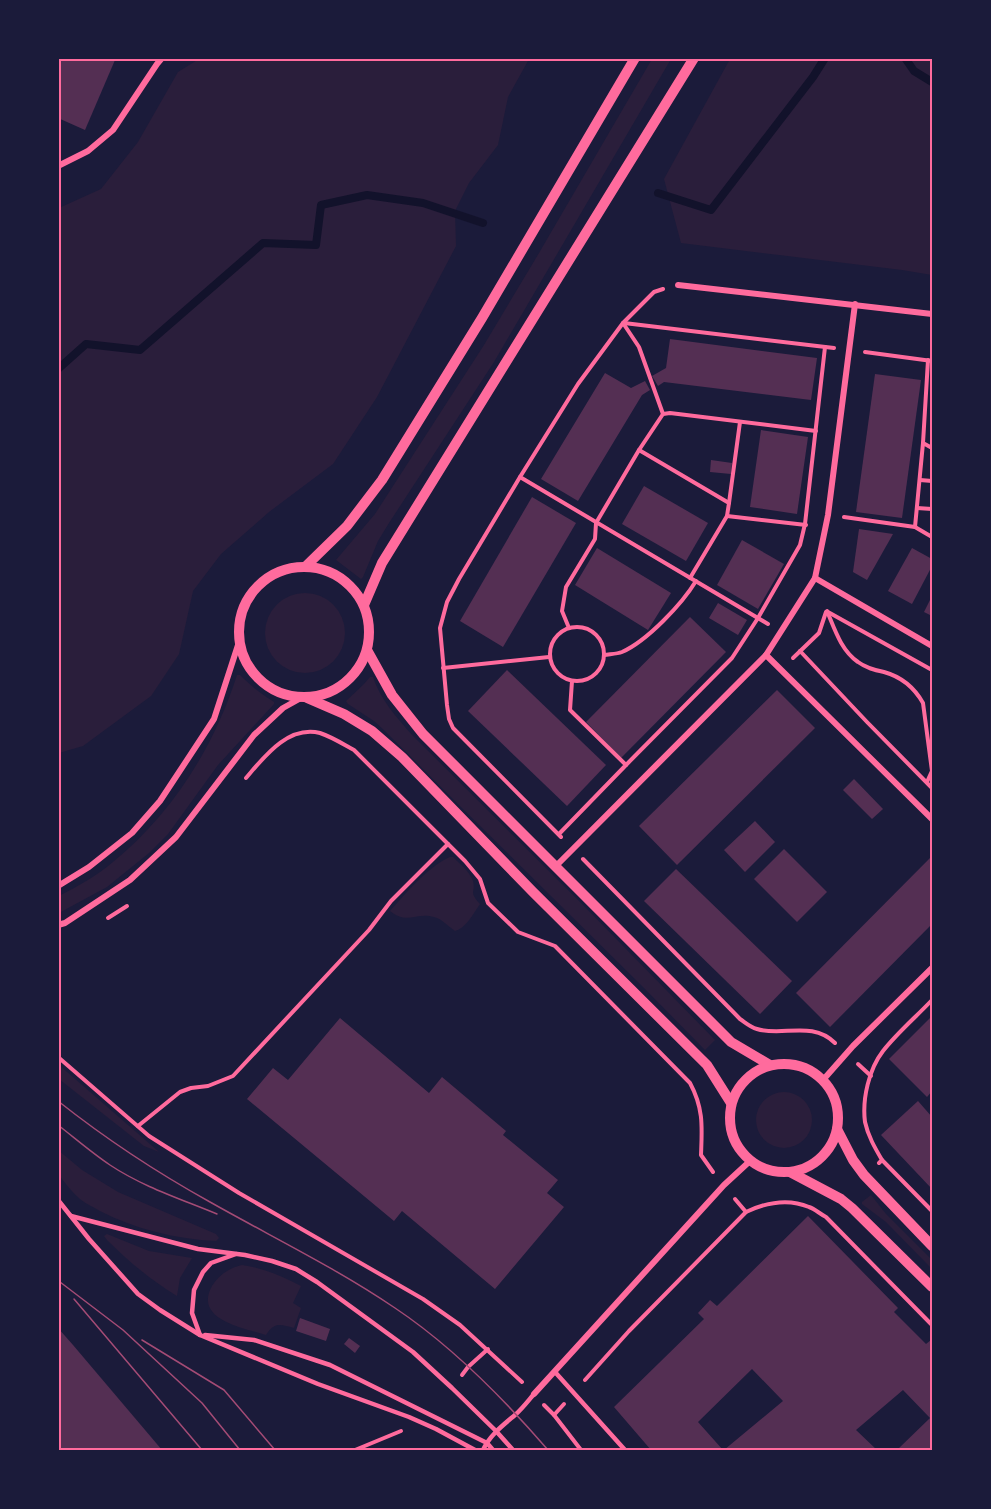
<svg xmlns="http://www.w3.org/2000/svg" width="991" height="1509" font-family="'PT Serif',serif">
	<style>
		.green { fill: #2a1e3b }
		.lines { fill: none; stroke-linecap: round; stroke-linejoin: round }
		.stream { stroke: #12122b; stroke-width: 8 }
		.building { fill: #542f53 }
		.path { stroke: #ff6b9d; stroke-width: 4 }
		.service { stroke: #ff6b9d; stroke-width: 4.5 }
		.minor { stroke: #ff6b9d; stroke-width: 6 }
		.tertiary { stroke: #ff6b9d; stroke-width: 10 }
		.tram { stroke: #a44b75; stroke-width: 1.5 }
		.neatline { fill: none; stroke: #ff6b9d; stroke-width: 2 }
	</style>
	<rect width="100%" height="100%" fill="#1b1b3a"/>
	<g class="green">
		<path d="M199,59H529L508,97L498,145L469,183L455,211L456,246L377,397L333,464L269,512L221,554L193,591L179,654L151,696L83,746L59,753V208L101,189L138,142L178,72Z"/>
		<path d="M652,59H671L494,362L389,523L378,541L363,577L361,579L336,560L375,514L484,345L539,253Z"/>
		<path d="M730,59H932V275L902,270L681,243L664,179Z"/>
		<circle cx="305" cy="633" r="40"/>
		<path d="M237,675H240C251,686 261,694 274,702V704L218,765L168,834L149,853L107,887L59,913V896C78,886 97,876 113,862C172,814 214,747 237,675Z"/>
		<path d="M370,677H373C380,699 397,718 412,735L580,902L715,1040L705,1050L643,987L466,812L385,731L374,721L348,704L346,701C354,693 363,686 370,677Z"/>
		<path d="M450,857H453C460,864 470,872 473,881C476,893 468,891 480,904C473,914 466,928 455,931C448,926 442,919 434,917C416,912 407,925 390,911C405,894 430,865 450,857Z"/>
		<path d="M59,1065L159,1152L144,1146L59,1079Z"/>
		<circle cx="784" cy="1120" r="28"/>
		<path d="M58,1150L82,1170L118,1192L216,1234L219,1238L216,1241C176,1239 135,1229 100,1211C94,1207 86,1204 80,1199C72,1192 65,1183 59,1175Z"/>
		<path d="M871,1195L886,1214L932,1260V1269L886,1222L862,1204V1202Z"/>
		<path d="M107,1234L149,1251L192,1258L180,1278L177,1296C151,1280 128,1261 107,1240L104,1236Z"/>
		<path d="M242,1265C264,1268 281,1276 301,1286L293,1303L301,1308L294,1328C280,1324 274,1322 266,1335C245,1328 193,1320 212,1286C219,1275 229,1268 242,1265Z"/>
	</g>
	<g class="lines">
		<g class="stream">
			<path d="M905,58L914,71L932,82"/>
			<path d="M658,193L711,210L813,77L825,58"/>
			<path d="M58,369L86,344L140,350L263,243L316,245L321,205L367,195L423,203L483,223"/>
		</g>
	</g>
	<g class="building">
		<path d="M58,58H112L115,60L85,130L58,118Z"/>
		<path d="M670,339L817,358L811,400L664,382L658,386L652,376L666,368Z"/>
		<path d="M605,373L631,388L645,381L650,390L642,395L578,501L541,479Z"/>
		<path d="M875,374L921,380L902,518L856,512Z"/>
		<path d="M761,430L808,437L797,514L750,507Z"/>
		<path d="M711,460L732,463L731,474L710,472Z"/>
		<path d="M644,486L708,523L686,561L622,524Z"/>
		<path d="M532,497L576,523L503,647L460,621Z"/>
		<path d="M859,529L893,534L867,580L853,572Z"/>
		<path d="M742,540L784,564L758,609L717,585Z"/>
		<path d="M597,548L671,593L648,630L575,585Z"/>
		<path d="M912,548L932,559V566L912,604L888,591Z"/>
		<path d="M932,596V616L924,612Z"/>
		<path d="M718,603L747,620L738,635L709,618Z"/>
		<path d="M690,617L726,652L621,758L586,722Z"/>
		<path d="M507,670L606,765L567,806L468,711Z"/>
		<path d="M777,690L815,728L677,865L639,826Z"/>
		<path d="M854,779L883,809L872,819L843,790Z"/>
		<path d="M755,821L775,842L745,872L724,850Z"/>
		<path d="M784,849L827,892L797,922L754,879Z"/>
		<path d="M932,856V924L830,1027L796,993Z"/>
		<path d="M676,869L792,981L760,1014L644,901Z"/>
		<path d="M932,1016V1091L927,1097L889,1059Z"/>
		<path d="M340,1018L429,1093L442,1077L506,1131L503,1135L558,1180L547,1193L564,1207L495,1289L402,1211L394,1221L247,1099L273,1068L288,1080Z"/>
		<path d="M918,1101L932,1117V1189L881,1135Z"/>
		<path d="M808,1216L898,1308L894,1312L926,1344L931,1340L932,1342V1450H897L930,1418L903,1390L856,1430L877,1450H724L783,1401L752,1369L698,1422L723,1450H651L614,1407L704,1319L698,1313L710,1300L717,1306Z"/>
		<path d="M300,1318L330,1329L326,1341L296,1331Z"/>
		<path d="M58,1328L73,1345L162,1450H58Z"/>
		<path d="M349,1338L360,1346L355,1353L344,1344Z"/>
	</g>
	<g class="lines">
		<g class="path">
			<path d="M663,289L654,292L623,323L578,384L520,477L768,624"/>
			<path d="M623,323L639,347L663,414"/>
			<path d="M624,323L834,348"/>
			<path d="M865,352L932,361"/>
			<path d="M923,443L928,360"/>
			<path d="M639,450L729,503L727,516L806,525"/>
			<path d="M520,477L459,579L447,602L440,628L447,705L449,719L453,728L561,837"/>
			<path d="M920,480L932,481"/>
			<path d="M729,503L740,422"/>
			<path d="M917,508L932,509"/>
			<path d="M844,517L915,527L923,443L932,448"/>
			<path d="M915,527L932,537"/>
			<path d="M690,578L727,516"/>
			<path d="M827,611C835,630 841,650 858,662C866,668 875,670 884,672C902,677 914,687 923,703L932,771"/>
			<path d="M828,612L932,670"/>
			<circle cx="577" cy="654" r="27"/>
			<path d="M569,628L562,611L566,587L595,539L596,523L639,450L663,414L670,413L816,431"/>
			<path d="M800,651L867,722L932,788"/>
			<path d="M604,655C610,654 617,654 622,652C647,641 682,604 696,581"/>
			<path d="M793,658L819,633L826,612"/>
			<path d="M443,668L549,657"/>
			<path d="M626,765L732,658L758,618L800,545L805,524L825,347"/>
			<path d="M246,778C264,757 288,725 320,733C332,737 343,744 354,750L465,861L480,879L488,903L518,932L555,946L690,1083C704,1109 702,1128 701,1155L713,1172"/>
			<path d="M927,782L932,771"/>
			<path d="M559,834L626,765L570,710L572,681"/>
			<path d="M583,859L740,1019C746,1023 750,1027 757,1029C782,1037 812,1020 835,1043"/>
			<path d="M108,918L127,906"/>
			<path d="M58,1057L149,1136L239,1193L423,1299L460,1325L522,1382"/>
			<path d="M858,1064L871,1076"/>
			<path d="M138,1126L180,1092L191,1088L208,1086L233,1076L369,930L391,901L448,844"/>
			<path d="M882,1160L932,1211"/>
			<path d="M879,1163L882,1160C875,1148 868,1136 865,1122C862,1099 869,1069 883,1051C898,1032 916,1017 932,1000"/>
			<path d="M735,1199L746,1212"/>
			<path d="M462,1375L468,1367L488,1349"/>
			<path d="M585,1380L629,1331L746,1212C765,1203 788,1198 809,1207C815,1209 820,1214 826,1217L932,1325"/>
			<path d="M544,1405L554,1415L581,1450"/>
			<path d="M554,1415L564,1404"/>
			<path d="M355,1450L401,1431"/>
		</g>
		<g class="service">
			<path d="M58,1200L89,1239L138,1294L160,1310L200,1335L318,1384L409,1417L436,1429L475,1450"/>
			<path d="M71,1216L198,1249L245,1255L272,1261L296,1269L317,1282L413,1352L452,1388L496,1431L513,1450"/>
			<path d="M200,1335L192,1313L194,1290L203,1272L211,1263L236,1254"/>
			<path d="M205,1335L254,1340L330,1365L487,1443L493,1450"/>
			<path d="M555,1372L625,1450"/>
			<path d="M483,1450C490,1435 502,1426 515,1415C522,1409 528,1401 534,1394"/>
		</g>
		<g class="minor">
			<path d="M58,166L88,151L113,130L157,64L162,58"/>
			<path d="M678,285L932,314"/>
			<path d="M815,578L932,646"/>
			<path d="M766,655L932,819"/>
			<path d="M555,867L766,655L815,578L828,515L855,304"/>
			<path d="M58,886L89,867L132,833L160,801L214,719L239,642"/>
			<path d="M58,925L65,923L130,880L176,837L254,735L283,708L301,698"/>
			<path d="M823,1080L853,1046L932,968"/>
			<path d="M534,1394L724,1185L750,1161"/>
		</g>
		<g class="tertiary">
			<path d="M306,566L347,526L382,480L482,318L635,58"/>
			<circle cx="304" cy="632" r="65"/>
			<path d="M364,605L382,563L694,58"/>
			<path d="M367,650L392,695L423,734L731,1042L770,1065"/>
			<path d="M307,698L344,714L372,731L402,757L533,892L707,1065L731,1103"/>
			<circle cx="784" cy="1118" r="54"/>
			<path d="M837,1129L853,1160L864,1175L932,1246"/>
			<path d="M790,1172L841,1199L852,1208L932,1287"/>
		</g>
		<g class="tram">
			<path d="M58,1101C106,1139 156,1172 210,1202C272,1237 336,1268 395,1308C452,1346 504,1399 548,1450"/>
			<path d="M58,1125C76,1139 92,1153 110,1165C143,1187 181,1199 217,1214"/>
			<path d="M60,1282L123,1330L202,1403L240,1450"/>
			<path d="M74,1299L202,1450"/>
			<path d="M142,1340L224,1390L275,1450"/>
		</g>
	</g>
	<rect width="991" height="1509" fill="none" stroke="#1b1b3a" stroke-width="120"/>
	<rect x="60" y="60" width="871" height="1389" class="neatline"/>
</svg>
